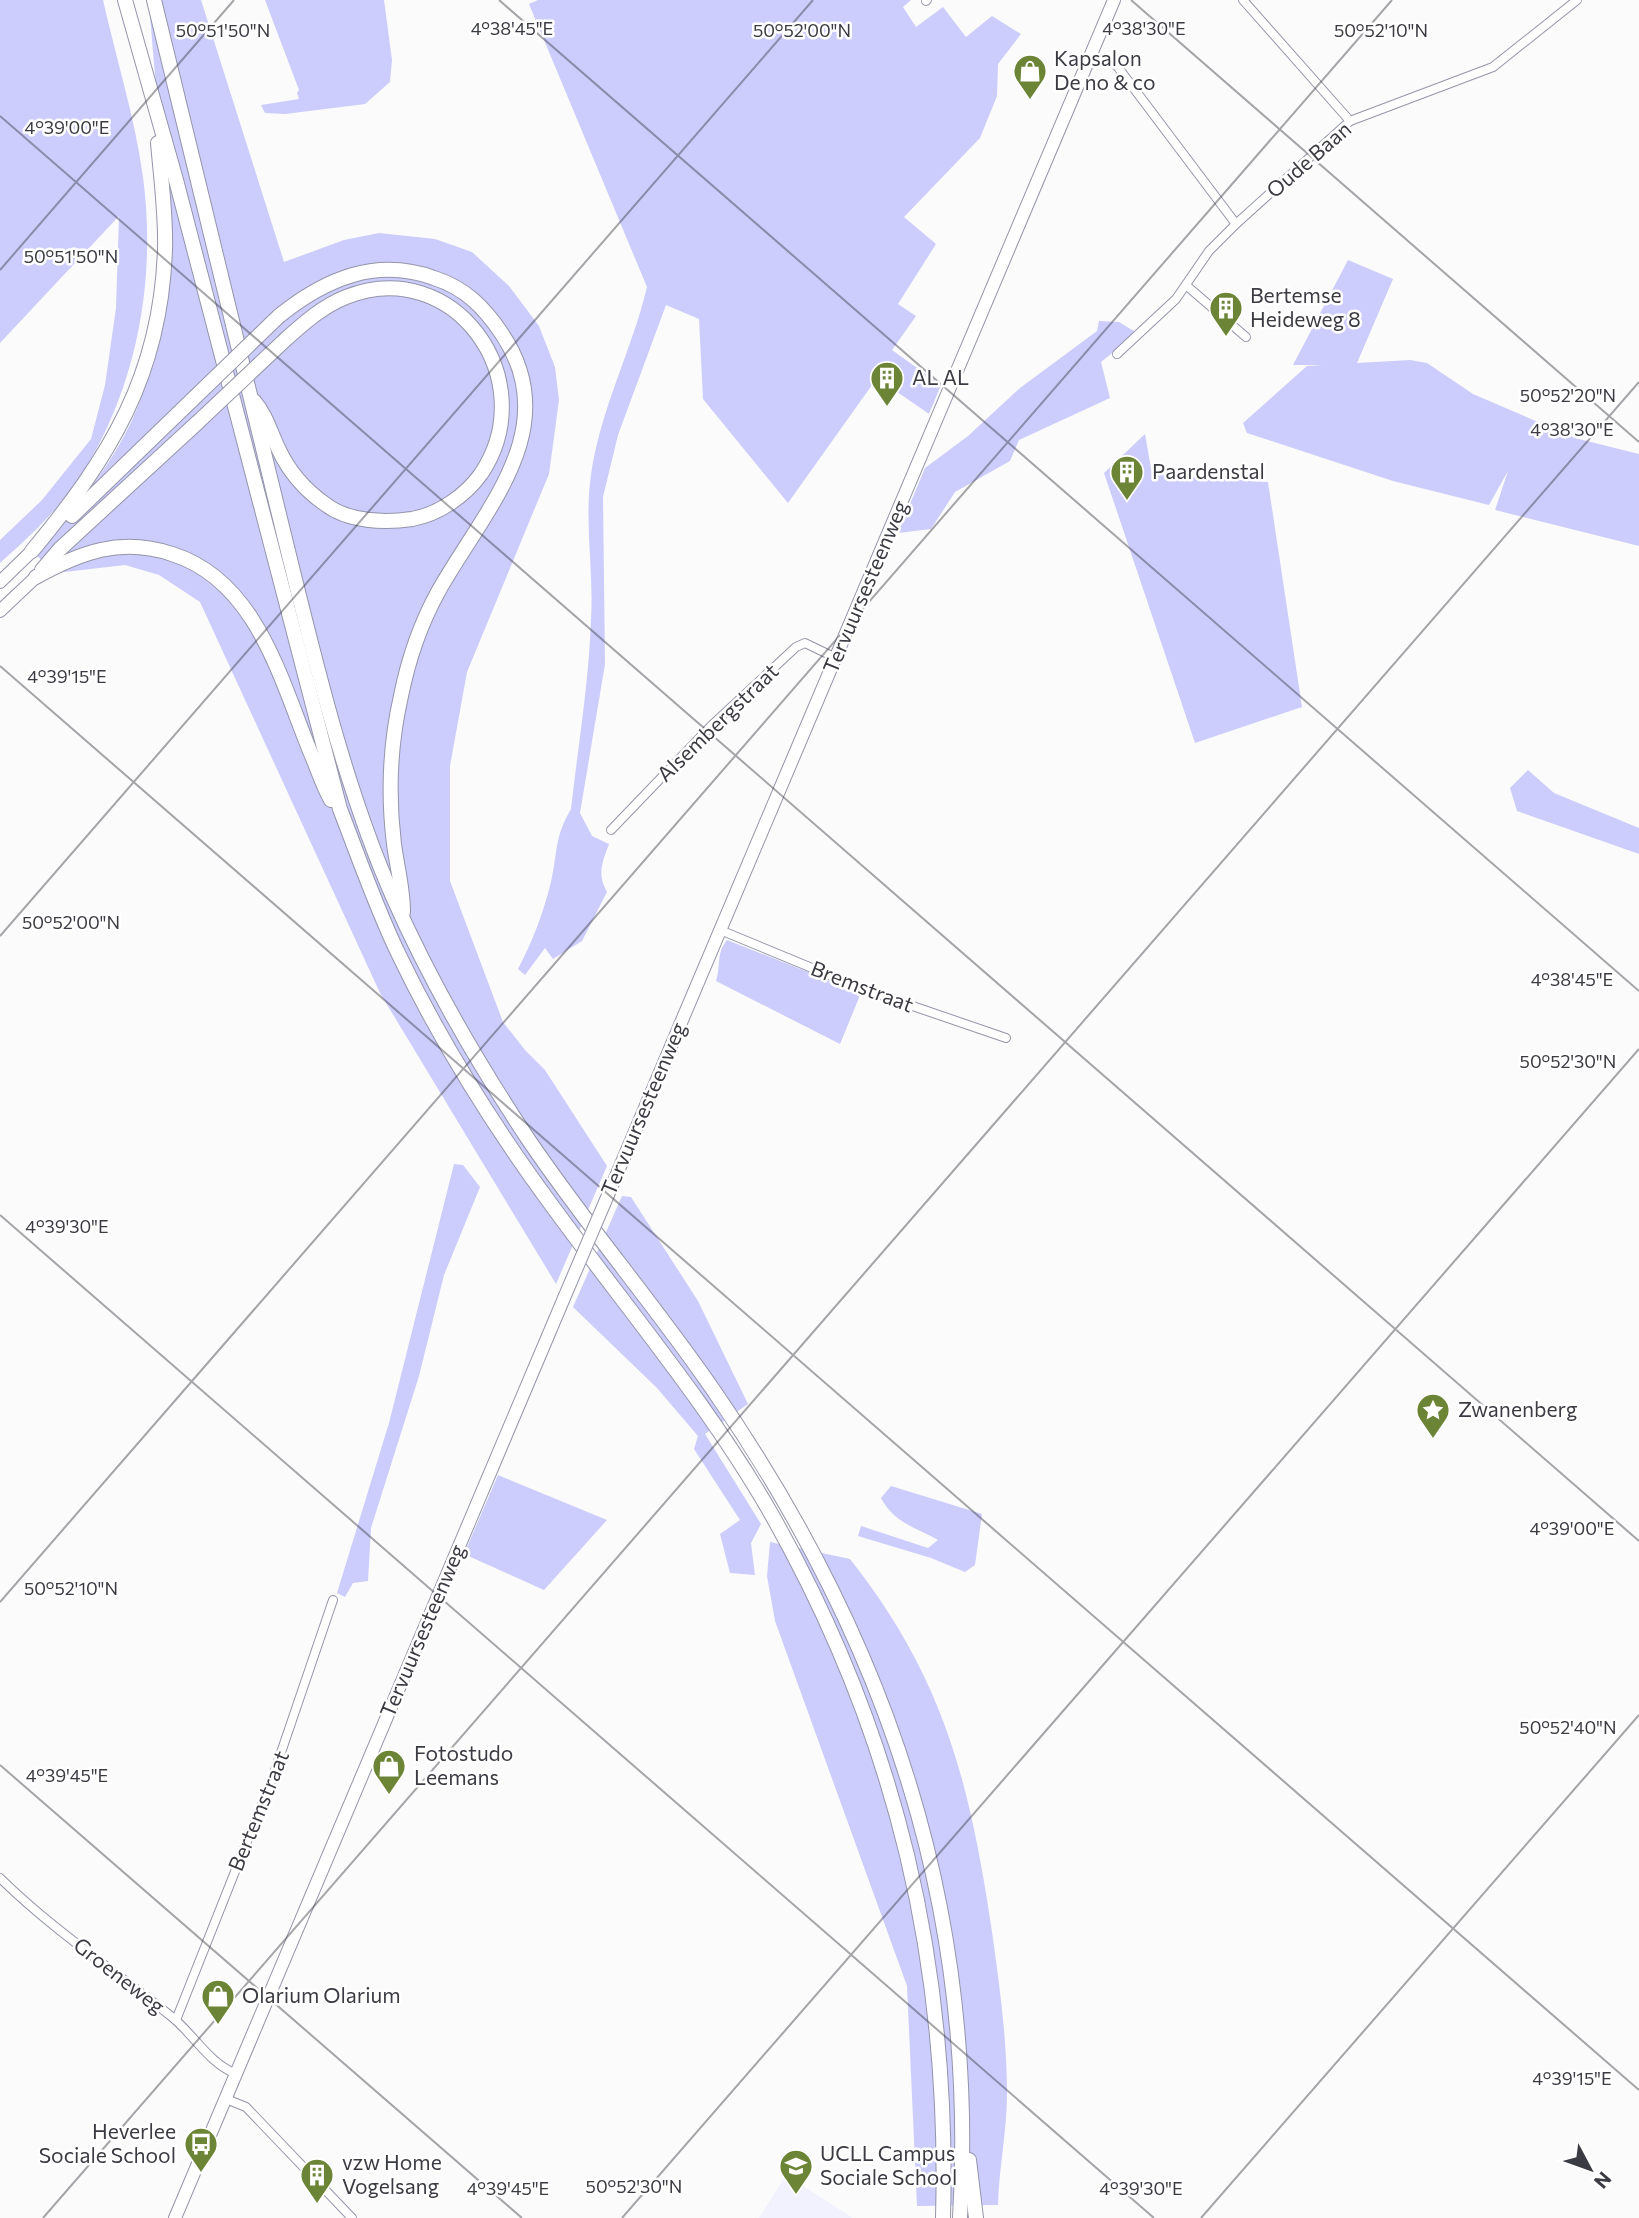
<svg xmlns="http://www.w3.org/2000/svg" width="1639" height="2218" font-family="Commissioner,sans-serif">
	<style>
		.built { fill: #f2f2fe }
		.green { fill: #ccccfd }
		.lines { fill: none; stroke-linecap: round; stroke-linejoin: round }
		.minor-casing { stroke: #9495aa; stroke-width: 10 }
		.primary-casing { stroke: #9495aa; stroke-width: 14 }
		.trunk-casing { stroke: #9495aa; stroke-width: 14 }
		.motorway-casing { stroke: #9495aa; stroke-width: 16 }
		.minor { stroke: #fff; stroke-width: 8 }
		.primary { stroke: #fff; stroke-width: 12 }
		.trunk { stroke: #fff; stroke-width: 12 }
		.motorway { stroke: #fff; stroke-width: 14 }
		.primary-bridge-casing { stroke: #9495aa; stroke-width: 14; stroke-linecap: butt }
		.motorway-bridge-casing { stroke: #9495aa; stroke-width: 16; stroke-linecap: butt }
		.primary-bridge { stroke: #fff; stroke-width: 12 }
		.motorway-bridge { stroke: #fff; stroke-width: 14 }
		.ticks { fill: none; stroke: #3b3b44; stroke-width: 2; stroke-opacity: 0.45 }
		.labels { text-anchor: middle; stroke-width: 5; stroke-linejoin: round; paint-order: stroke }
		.poi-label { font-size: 21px; fill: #3b3b44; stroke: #fff; text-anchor: start }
		.street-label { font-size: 21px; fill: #3b3b44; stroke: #fff }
		.ticks-label { font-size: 18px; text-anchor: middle; fill: #3b3b44; stroke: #fff; stroke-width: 5; stroke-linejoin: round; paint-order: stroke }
	</style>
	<rect width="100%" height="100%" fill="#fbfbfb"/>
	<path class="built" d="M786,2175L853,2218H759Z"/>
	<g class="green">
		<path d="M0,0H103C116,58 135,118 143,177C157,283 136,392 77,482C56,512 27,539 0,563V540L42,500L91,439L105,385L116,308L119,216L0,343Z"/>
		<path d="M149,0H201L284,262L344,240L379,233L435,239L472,252L509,286L539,326L555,367L559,400L549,474L467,672L450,766V881L503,1022L525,1050L545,1070L607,1166L556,1284L380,993L200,602L159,575L125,565L56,573L36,555C74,508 116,463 138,406C184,293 157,122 149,0Z"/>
		<path d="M265,0H384L392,60L390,82L365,104L285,114L265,113L261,105L299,99L297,93L299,90Z"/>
		<path d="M538,0H911L903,7L916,27L943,7L966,37L992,16L1021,34L998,64L997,96L980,138L904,217L936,244L898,304L916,316L892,350L941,385L929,414L877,378L788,503L703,399L699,319L666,305L618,435L603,497L605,664L580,813L592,836L609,844C602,863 597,874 607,892L582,941L553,959L545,948L525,975L518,969C533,940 543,914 551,882C558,851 554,838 571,809C578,746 589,682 591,619C594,571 584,523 591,475C600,410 632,350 647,287L529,4Z"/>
		<path d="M1348,260L1393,279L1357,363L1410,360L1427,363L1473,394L1575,438L1639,454V546L1495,510L1508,471L1489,505L1393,481L1247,433L1243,423L1307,366L1323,365H1293Z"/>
		<path d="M1099,321L1119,322L1137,333L1101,362L1110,398L1019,440L1010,461L955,492L931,529L898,533L925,468L968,436L1020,388L1097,331Z"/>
		<path d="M1145,434L1152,474L1268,482L1302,707L1195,743L1104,473Z"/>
		<path d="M1528,770L1554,793L1639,828V854L1517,811L1510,788Z"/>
		<path d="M727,940L861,993L840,1044L716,981C721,966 716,953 727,940Z"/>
		<path d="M454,1164L463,1165L480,1187L444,1275L419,1376L371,1528L368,1581L353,1583L345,1597L337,1593L389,1423Z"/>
		<path d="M622,1196L631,1197L698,1301L748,1404L705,1434L761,1524L751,1543L755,1575L730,1573L720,1534L740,1520L694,1449L698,1436L657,1388L573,1307Z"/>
		<path d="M498,1475L607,1520L544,1590L464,1554Z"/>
		<path d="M891,1486L982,1514L975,1565L965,1572L931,1558L858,1536L861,1526L928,1548L938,1540C915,1527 894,1523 881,1498Z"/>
		<path d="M770,1542L850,1559C943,1677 969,1780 991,1925C999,1981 1007,2037 1007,2094C1007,2131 999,2167 998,2205L917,2206L907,1986L775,1621L767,1576Z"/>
	</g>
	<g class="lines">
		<defs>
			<g id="minor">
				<path d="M1243,0L1350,121"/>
				<path d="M926,1L927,0"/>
				<path d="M1117,66L1236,224"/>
				<path d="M1187,286L1246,337"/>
				<path d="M1117,354L1176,299L1209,251L1236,224L1350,121L1493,67L1577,0"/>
				<path d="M611,830L711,726L796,647L805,643L836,658"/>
				<path d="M720,930L863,989L1006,1038"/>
				<path d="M0,1878C53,1930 115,1971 172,2017C195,2036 208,2062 236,2074"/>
				<path d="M176,2020L273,1776L333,1600"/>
				<path d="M226,2099L246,2107L352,2218"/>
			</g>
			<g id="primary">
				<path d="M611,1188L1114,0"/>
				<path d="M175,2218L564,1298"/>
			</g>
			<g id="trunk">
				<path d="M0,582L32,551"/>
				<path d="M0,611L36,577"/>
			</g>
			<g id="motorway">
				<path d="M125,0L176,180L340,809C359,858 376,908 399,955C433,1026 474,1094 518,1158C601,1279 701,1390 773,1517C897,1737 950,1966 943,2218"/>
				<path d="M154,0C198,180 240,360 285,539C314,656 344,786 393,897C430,981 477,1062 528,1139C586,1225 655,1305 714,1391C888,1643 978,1910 960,2218"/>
				<path d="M279,316C325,279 376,257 434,278C465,288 484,307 502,334C566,429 483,511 438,592C421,623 408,661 401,696C390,744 388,795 394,844C397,867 403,888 403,912"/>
				<path d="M254,401C266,415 270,431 278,448C288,470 305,490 325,504C348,522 385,523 412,519C439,514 465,496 481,474C544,380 454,254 346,297C323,306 304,323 286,339"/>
				<path d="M72,516L192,400"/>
				<path d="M32,551C110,457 161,375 165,249C166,214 161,178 158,143"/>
				<path d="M42,570L60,549L198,422"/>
				<path d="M36,577C81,552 121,537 172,554C258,581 281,682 312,756C318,770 323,786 331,800"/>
				<path d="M969,2160L976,2218"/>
			</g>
		</defs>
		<use href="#minor" class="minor-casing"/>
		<use href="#primary" class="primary-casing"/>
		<use href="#trunk" class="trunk-casing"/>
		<use href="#motorway" class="motorway-casing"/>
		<use href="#minor" class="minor"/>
		<use href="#primary" class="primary"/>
		<use href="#trunk" class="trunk"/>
		<use href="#motorway" class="motorway"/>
		<defs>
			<path id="primary-bridge" d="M564,1298L611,1188"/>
			<g id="motorway-bridge">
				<path d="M192,400L279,316"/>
				<path d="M198,422L286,339"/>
			</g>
		</defs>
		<use href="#primary-bridge" class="primary-bridge-casing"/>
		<use href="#motorway-bridge" class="motorway-bridge-casing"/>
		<use href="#primary-bridge" class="primary-bridge"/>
		<use href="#motorway-bridge" class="motorway-bridge"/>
	</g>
	<path class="ticks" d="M499,0L1639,991M1131,0L1639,442M0,116L1639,1541M0,270L234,0M0,666L1639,2090M0,936L813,0M0,1215L1154,2218M0,1602L1392,0M0,1765L522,2218M43,2218L1639,382M622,2218L1639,1049M1201,2218L1639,1715"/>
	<defs>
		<symbol id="shop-pin" viewBox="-11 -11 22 30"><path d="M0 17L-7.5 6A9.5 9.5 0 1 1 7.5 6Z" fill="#6c8436" stroke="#fff"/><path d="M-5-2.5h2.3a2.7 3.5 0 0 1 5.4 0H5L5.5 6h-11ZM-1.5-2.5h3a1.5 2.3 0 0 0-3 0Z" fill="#fff"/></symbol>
		<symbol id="building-pin" viewBox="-11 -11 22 30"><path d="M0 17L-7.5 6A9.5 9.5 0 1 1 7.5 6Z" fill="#6c8436" stroke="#fff"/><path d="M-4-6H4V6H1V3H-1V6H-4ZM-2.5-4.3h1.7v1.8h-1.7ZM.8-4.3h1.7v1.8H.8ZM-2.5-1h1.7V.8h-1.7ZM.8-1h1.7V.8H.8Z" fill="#fff"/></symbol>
		<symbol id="sight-pin" viewBox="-11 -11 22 30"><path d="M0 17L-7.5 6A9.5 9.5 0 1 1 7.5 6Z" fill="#6c8436" stroke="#fff"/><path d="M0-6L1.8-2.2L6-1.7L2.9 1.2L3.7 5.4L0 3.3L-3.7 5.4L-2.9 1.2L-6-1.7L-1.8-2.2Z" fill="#fff"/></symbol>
		<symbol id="bus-pin" viewBox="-11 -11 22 30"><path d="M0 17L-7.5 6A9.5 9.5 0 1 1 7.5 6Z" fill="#6c8436" stroke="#fff"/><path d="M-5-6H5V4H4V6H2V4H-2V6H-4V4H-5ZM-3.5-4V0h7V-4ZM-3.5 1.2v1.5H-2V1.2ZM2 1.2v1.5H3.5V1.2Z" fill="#fff"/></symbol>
		<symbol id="university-pin" viewBox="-11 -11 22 30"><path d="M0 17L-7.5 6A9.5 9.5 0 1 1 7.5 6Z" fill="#6c8436" stroke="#fff"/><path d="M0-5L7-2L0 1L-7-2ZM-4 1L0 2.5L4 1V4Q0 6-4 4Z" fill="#fff"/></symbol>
	</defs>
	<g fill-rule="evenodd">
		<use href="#shop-pin" x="1011" y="52" width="38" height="52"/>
		<use href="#building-pin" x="1207" y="289" width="38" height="52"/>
		<use href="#building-pin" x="868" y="359" width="38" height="52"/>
		<use href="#building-pin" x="1108" y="453" width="38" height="52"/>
		<use href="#sight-pin" x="1414" y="1391" width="38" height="52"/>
		<use href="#shop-pin" x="370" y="1747" width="38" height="52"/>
		<use href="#shop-pin" x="199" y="1977" width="38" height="52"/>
		<use href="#bus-pin" x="182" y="2125" width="38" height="52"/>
		<use href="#university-pin" x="777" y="2147" width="38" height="52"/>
		<use href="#building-pin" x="298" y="2156" width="38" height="52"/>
	</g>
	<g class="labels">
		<g class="poi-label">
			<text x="1054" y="66">Kapsalon<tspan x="1054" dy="24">De no &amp; co</tspan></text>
			<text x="1250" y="303">Bertemse<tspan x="1250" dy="24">Heideweg 8</tspan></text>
			<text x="912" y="385">AL AL</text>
			<text x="1152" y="479">Paardenstal</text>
			<text x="1458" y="1417">Zwanenberg</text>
			<text x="414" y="1761">Fotostudo<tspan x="414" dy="24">Leemans</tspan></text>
			<text x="242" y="2003">Olarium Olarium</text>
			<text x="176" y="2139" text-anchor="end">Heverlee<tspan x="176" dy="24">Sociale School</tspan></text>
			<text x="820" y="2161">UCLL Campus<tspan x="820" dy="24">Sociale School</tspan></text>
			<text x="342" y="2170">vzw Home<tspan x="342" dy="24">Vogelsang</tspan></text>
		</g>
		<g class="street-label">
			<text transform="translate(1309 160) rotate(-41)" y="7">Oude Baan</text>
			<text transform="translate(866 587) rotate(-67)" y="7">Tervuursesteenweg</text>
			<text transform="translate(718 723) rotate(-44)" y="7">Alsembergstraat</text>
			<text transform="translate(862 987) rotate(21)" y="7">Bremstraat</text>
			<text transform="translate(644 1109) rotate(-67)" y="7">Tervuursesteenweg</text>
			<text transform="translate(423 1631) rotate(-67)" y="7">Tervuursesteenweg</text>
			<text transform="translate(259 1811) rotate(-68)" y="7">Bertemstraat</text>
			<text transform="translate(119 1976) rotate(38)" y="7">Groeneweg</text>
		</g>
	</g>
	<g class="ticks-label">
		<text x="512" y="35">4°38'45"E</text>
		<text x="1144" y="35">4°38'30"E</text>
		<text x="223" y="37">50°51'50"N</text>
		<text x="802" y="37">50°52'00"N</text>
		<text x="1381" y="37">50°52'10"N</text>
		<text x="67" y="134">4°39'00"E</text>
		<text x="71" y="263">50°51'50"N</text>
		<text x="1568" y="402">50°52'20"N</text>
		<text x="1572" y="436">4°38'30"E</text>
		<text x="67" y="683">4°39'15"E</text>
		<text x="71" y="929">50°52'00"N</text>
		<text x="1572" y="986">4°38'45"E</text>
		<text x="1568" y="1068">50°52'30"N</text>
		<text x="67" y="1233">4°39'30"E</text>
		<text x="1572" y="1535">4°39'00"E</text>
		<text x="71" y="1595">50°52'10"N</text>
		<text x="1568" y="1734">50°52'40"N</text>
		<text x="67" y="1782">4°39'45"E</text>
		<text x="1572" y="2085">4°39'15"E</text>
		<text x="634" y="2193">50°52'30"N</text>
		<text x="508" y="2195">4°39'45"E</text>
		<text x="1141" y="2195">4°39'30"E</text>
	</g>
	<g transform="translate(1590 2169) rotate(131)" stroke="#ffffff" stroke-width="5" paint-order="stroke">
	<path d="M0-5L12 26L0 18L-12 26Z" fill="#3b3b44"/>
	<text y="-10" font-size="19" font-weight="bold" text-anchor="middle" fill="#3b3b44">N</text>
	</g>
</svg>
